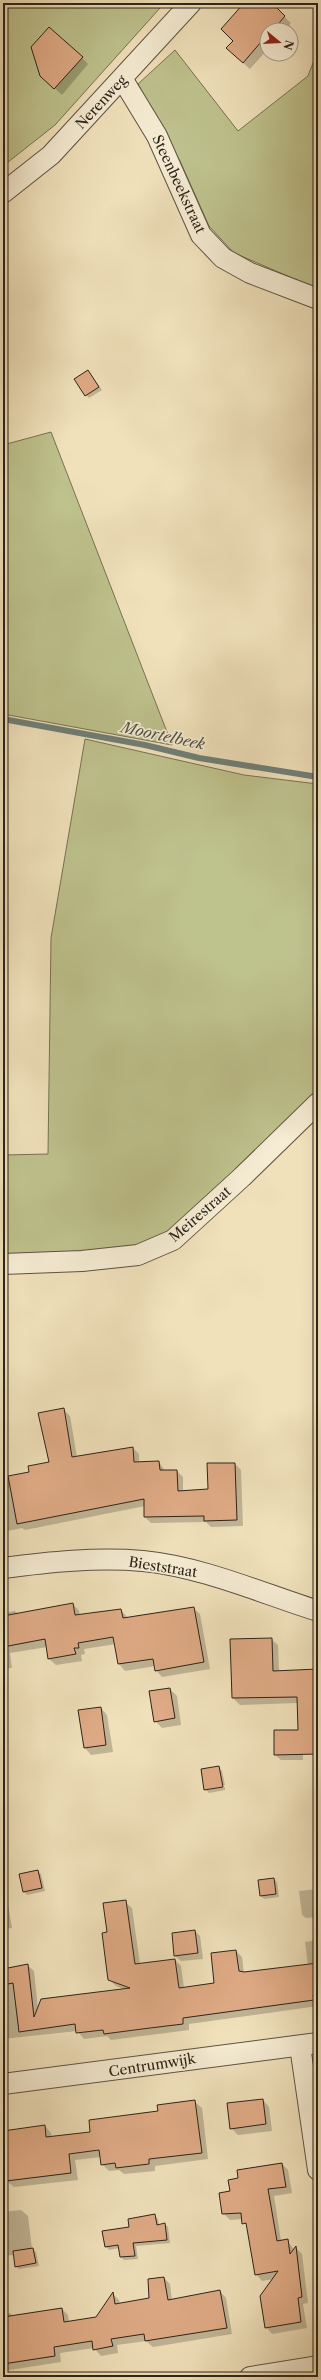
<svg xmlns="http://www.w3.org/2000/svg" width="321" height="2380" font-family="'Libre Caslon Text',serif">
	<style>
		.green { fill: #bec28d; stroke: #767253 }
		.shadow { fill: #0003 }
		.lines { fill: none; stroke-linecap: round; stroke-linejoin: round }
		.stream { stroke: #6f7f78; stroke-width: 6 }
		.building { fill: #dfab86; stroke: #2d2319 }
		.minor-casing { stroke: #5e5242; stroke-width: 22 }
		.minor { stroke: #f5ecd3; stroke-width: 20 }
		.labels { text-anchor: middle; stroke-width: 3.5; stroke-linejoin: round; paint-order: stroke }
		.street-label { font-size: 14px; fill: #2d2319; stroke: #f5ecd3 }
		.water-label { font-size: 15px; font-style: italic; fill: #4e5148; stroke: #f5ecd3 }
	</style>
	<rect width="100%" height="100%" fill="#f0e1bb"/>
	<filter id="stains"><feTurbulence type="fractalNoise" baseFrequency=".005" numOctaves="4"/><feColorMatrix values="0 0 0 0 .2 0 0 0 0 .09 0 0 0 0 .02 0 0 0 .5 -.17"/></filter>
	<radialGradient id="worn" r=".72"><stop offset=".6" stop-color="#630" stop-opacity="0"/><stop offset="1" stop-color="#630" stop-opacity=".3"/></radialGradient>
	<g class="green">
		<path d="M3,3H154L160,8L55,125L3,166Z"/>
		<path d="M175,50L238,131L308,76L318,50V289L234,253L209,226L180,161L138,84Z"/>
		<path d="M51,432L172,745L3,714V445Z"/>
		<path d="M85,739L244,775L318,784V1092L176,1226L153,1241L106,1253L3,1256V1155L48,1154L51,938Z"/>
	</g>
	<g class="shadow">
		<path d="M246,3H270L291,23L285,30H267V50L250,69L234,55V41Z"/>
		<path d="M82,58L88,64L62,95L46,80Z"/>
		<path d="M88,371L102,390L89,398L86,395Z"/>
		<path d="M63,1409L70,1416L77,1457L133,1448L139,1454V1463L159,1462L165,1471H177L183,1477V1492L209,1490L235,1464L241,1470L243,1526L211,1527L206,1522L151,1523L145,1517V1506L25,1530L22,1528L3,1532V1477L30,1473L50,1462Z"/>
		<path d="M73,1604L79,1611L80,1616L121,1610L128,1618L193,1608L200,1614L210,1669L162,1677L156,1670L155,1666L125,1671L119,1664L116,1644L84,1649L85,1654L81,1655L82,1661L56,1665L49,1659L47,1647L10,1653L12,1668L3,1669V1613L15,1611L19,1615Z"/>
		<path d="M271,1639L278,1645L279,1671L318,1670V1723L298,1703L240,1705L233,1698Z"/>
		<path d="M170,1689L177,1696L181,1725L162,1728L155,1721Z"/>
		<path d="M101,1708L107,1715L113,1752L91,1755L85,1748Z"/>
		<path d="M303,1737V1760H281L275,1755Z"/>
		<path d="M219,1767L222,1771L225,1785L207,1788V1790L225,1787V1790L209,1793L205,1789Z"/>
		<path d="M37,1871L41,1874L45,1891L27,1895L24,1892Z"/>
		<path d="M274,1879L277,1882L279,1897L264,1899L261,1896Z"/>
		<path d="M318,1889V1917L306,1918L302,1915L299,1891Z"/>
		<path d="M4,1896L7,1899L12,1928L3,1929Z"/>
		<path d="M125,1902L132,1908L140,1964L175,1960L181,1966L184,1988L215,1983L236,1951L242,1957L244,1973L308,1965L305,1942L318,1940V2006L189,2024V2030L111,2040L107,2036L84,2039L77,2031L3,2039V1968L27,1965L34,1971L38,2009L126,1990L116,1986L109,1979L108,1933Z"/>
		<path d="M195,1931L200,1936L203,1959L181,1961L175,1956Z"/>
		<path d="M263,2100L269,2107L272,2131L238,2135L231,2128Z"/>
		<path d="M195,2102L202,2108L208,2159L155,2166V2171L124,2174L119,2170L109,2171L102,2164L101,2157L75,2160L78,2180L14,2187L9,2183H3V2130L5,2132L45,2126L51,2133L52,2137L92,2133Z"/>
		<path d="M282,2164L288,2170L292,2193L274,2196L281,2241L287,2240L294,2250L296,2248L302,2254L308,2303L303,2304L307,2328L272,2334L266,2327L274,2279L262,2281L256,2274L248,2228L243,2219L230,2220L223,2213L231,2192L239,2179Z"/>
		<path d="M21,2210L28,2216L32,2249L36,2252L39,2266L19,2269L16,2266L14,2255L3,2256V2212Z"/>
		<path d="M155,2216L158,2219L159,2226L165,2224L168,2227L170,2243L136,2246L138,2259L124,2260L120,2256L119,2248L109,2250L106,2246Z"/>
		<path d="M164,2278L170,2284L172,2300L220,2291L226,2298L232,2334L153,2347L146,2341L117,2345L118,2353L101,2356L94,2348L60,2353L61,2362L3,2371V2314L10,2313L14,2317L62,2309L68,2315L69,2322L97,2318L113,2294L119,2300L120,2304L150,2299Z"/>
	</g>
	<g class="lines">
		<path class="stream" d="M3,719L145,745L199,758L318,777"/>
	</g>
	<g class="building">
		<path d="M244,3H272L285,16L273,30H267V35L243,63L226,48L233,41L221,29Z"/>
		<path d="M49,27L83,57L54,89L40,76L31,47Z"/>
		<path d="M88,370L99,387L85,396L74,379Z"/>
		<path d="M64,1408L72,1457L133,1447L134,1462L159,1461L160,1470H177L178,1491L208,1489L207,1463H235L237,1520L204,1521V1516L144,1517V1499L17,1524L8,1476L29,1472L28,1466L49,1462L38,1413Z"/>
		<path d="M73,1603L75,1615L121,1609L123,1618L194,1607L204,1662L155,1671L153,1659L118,1664L113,1637L78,1643L79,1648H74L76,1654L48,1659L45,1639L3,1647V1616Z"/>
		<path d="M272,1638L273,1671L318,1669V1754L274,1755V1730H298L297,1697L232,1698L230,1639Z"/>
		<path d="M170,1688L175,1718L154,1722L149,1691Z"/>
		<path d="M101,1707L106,1745L84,1748L78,1710Z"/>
		<path d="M219,1766L223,1787L204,1790L201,1769Z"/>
		<path d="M38,1870L42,1888L23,1892L19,1874Z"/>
		<path d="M274,1878L276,1894L260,1896L258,1880Z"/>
		<path d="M126,1900L135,1964L175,1959L179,1988L214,1983L211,1953L236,1950L239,1971L244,1972L318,1963V1994L313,1995L314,2000L183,2018V2024L142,2029L104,2034L103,2030L76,2033L75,2024L19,2032L13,1983L3,1985V1969L28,1964L34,2017L41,1999L130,1988L108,1980L102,1933L107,1932L103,1903Z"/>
		<path d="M195,1930L198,1953L174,1956L172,1933Z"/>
		<path d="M263,2099L266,2124L230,2129L227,2103Z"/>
		<path d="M195,2100L202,2153L149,2159V2164L116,2168L115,2163L101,2165L99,2150L69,2154L71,2173L6,2181L5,2175L3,2176V2131L45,2125L46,2137L90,2132L89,2120L158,2111L157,2105Z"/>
		<path d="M282,2163L286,2187L268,2189L277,2241L288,2239L290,2254L296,2246L302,2297L298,2298L301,2322L265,2328L260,2296L278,2271L255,2275L246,2223L242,2224L241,2213L222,2214L219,2193L230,2191L228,2180L238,2178L237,2170Z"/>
		<path d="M155,2214L157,2225L165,2223L167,2240L133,2243L135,2256L120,2257L118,2245L105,2247L102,2231L129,2227L128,2219Z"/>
		<path d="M33,2248L36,2263L15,2267L13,2251Z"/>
		<path d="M164,2277L168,2300L220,2290L227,2328L145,2341L144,2334L111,2339L113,2346L93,2350L92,2341L54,2347L55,2356L3,2364V2317L62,2308L64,2322L96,2317L113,2292L115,2304L149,2298L148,2279Z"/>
	</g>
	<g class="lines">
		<defs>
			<g id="minor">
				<path d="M123,80L157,136L201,235L223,258L250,273L318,299"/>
				<path d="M3,193L51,155L191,3"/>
				<path d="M3,1264L82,1261L138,1255L173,1240L242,1177L318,1103"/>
				<path d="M3,1568C49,1562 96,1557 143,1561C203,1567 261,1593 318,1611"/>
				<path d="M300,2046L318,2170"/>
				<path d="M3,2084L318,2043"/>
				<path d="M250,2377L318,2366"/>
			</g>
		</defs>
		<use href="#minor" class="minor-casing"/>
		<use href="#minor" class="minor"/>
	</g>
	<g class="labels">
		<g class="street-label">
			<text transform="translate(101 102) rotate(-47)" y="5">Nerenweg</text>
			<text transform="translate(179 184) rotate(65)" y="5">Steenbeekstraat</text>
			<text transform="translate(200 1214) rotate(-41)" y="5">Meirestraat</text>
			<text transform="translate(163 1567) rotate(9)" y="5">Bieststraat</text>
			<text transform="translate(152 2065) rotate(-9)" y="5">Centrumwijk</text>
		</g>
		<g class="water-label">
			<text transform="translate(163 736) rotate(12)" y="5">Moortelbeek</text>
		</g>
	</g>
	<rect width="321" height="2380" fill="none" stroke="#f0e1bb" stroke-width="16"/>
	<rect x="4" y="4" width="313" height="2372" fill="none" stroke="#2d2319" stroke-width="2"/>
	<rect x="8" y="8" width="305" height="2364" fill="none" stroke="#2d2319"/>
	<g transform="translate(279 42) rotate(108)"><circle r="19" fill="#f5ecd3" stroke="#a59c89"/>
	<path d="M0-3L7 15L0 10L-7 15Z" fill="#8f2418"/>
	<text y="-6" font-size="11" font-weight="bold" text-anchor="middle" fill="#2d2319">N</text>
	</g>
	<rect width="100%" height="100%" filter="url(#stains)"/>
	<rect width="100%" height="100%" fill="url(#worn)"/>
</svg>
